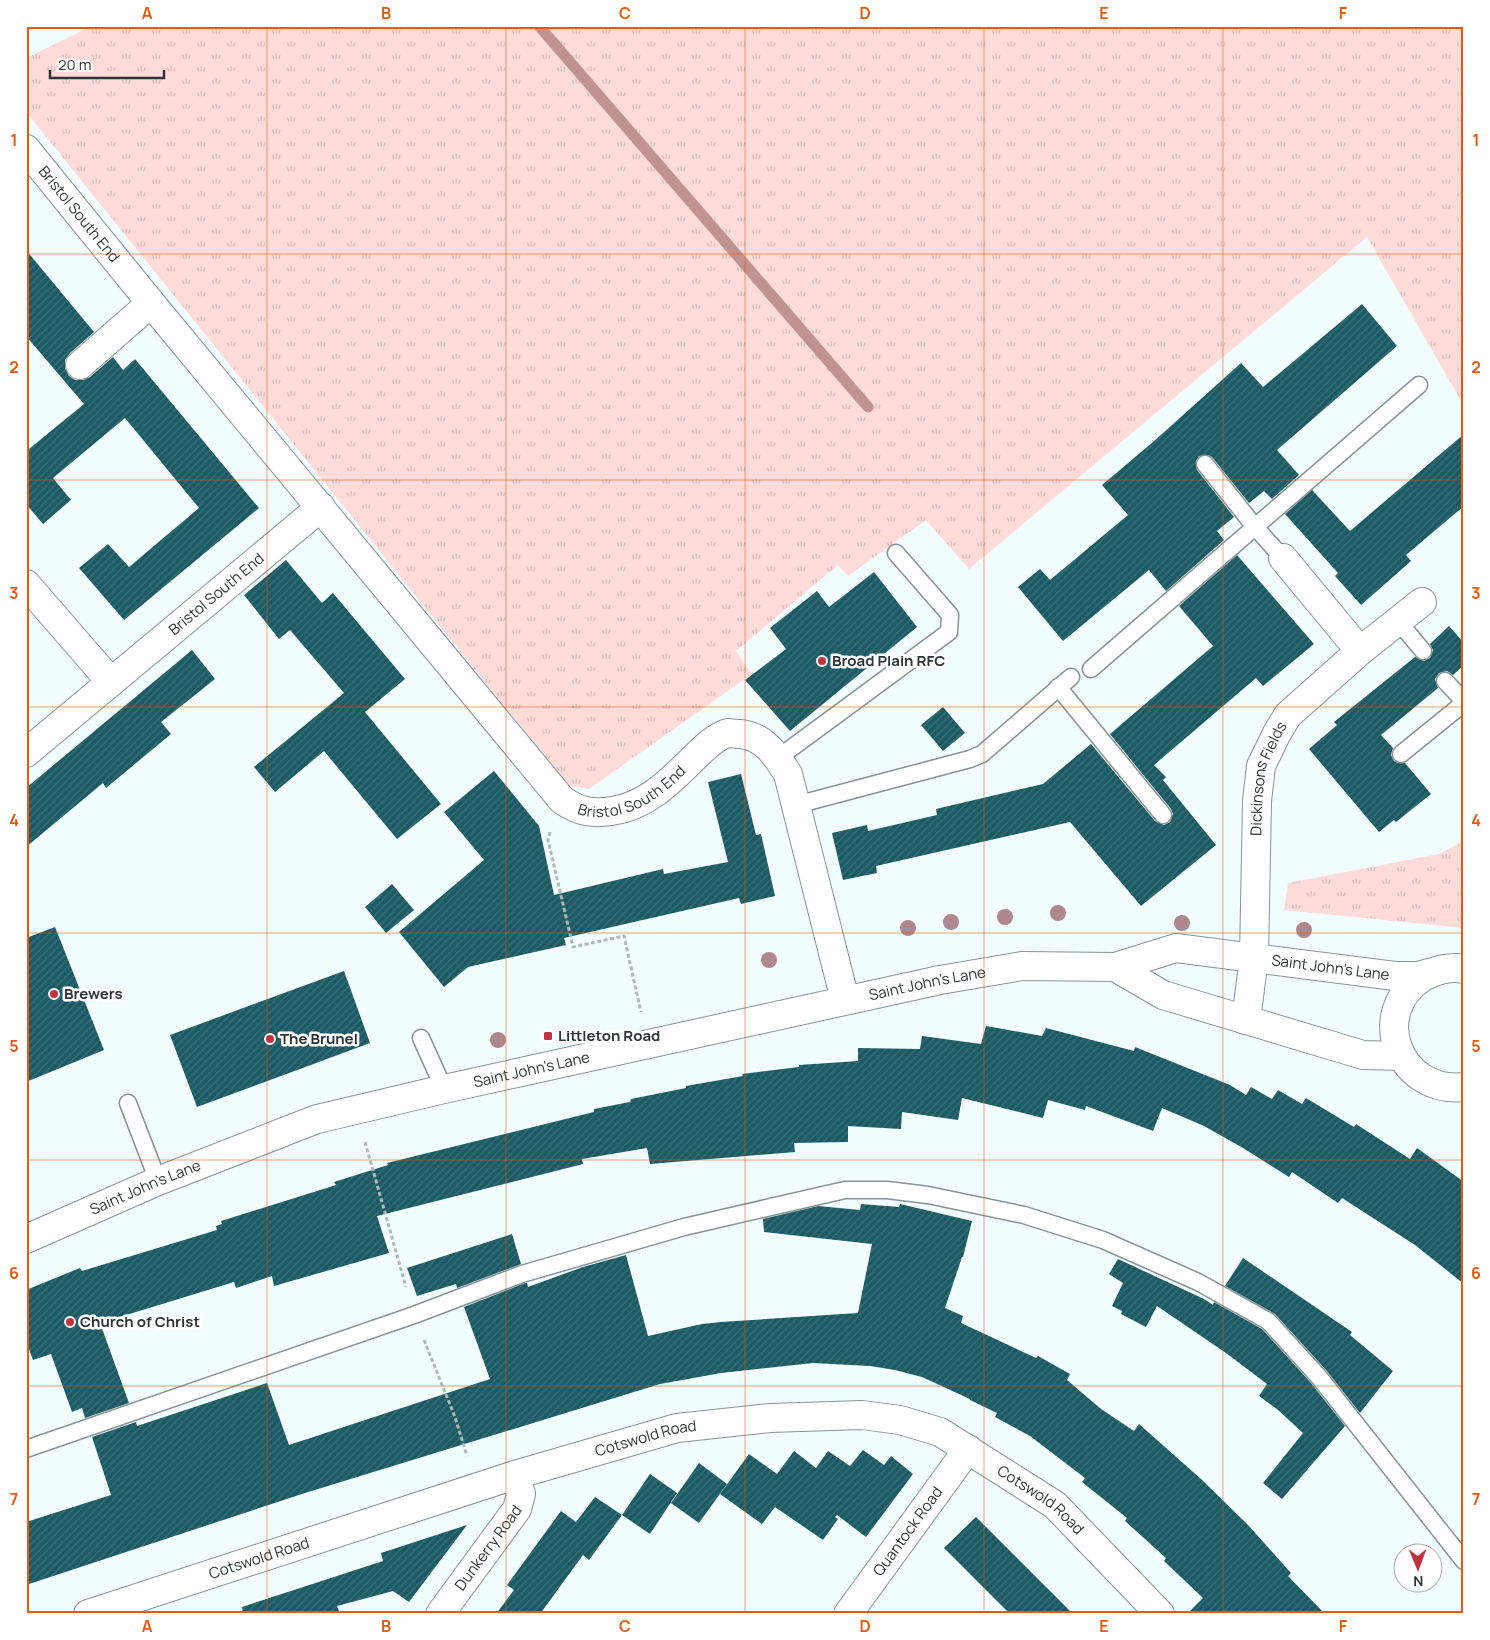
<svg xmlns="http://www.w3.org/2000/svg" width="1490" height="1640" font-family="Manrope,sans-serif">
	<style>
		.park { fill: url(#park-tufts) }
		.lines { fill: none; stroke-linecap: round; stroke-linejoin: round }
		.stream { stroke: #c09290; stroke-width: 11 }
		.building { fill: url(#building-hatch) }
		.service-casing { stroke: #879395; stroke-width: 19 }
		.minor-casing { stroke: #879395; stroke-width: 30 }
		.secondary-casing { stroke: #879395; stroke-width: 30 }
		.path { stroke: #b0b9ba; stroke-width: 3; stroke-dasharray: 4 2.5; stroke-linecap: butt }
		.service { stroke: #fff; stroke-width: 16 }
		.minor { stroke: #fff; stroke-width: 28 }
		.secondary { stroke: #fff; stroke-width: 28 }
		.tree { fill: #ae888c }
		.grid { fill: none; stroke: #e8590c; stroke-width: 1; stroke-opacity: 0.55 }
		.poi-dot { fill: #c3333f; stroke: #fff; stroke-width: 2 }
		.labels { text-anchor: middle; stroke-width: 5; stroke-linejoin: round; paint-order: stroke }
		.street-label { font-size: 15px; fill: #2e3334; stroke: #fff }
		.poi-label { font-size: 15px; font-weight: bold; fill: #2e3334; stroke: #fff; text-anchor: start }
		.neatline { fill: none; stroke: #e8590c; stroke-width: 2 }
		.grid-label { font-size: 16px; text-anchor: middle; font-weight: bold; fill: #e8590c }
	</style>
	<defs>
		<pattern id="park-tufts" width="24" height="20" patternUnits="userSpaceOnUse" patternTransform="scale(1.25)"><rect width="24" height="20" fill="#ffdbd9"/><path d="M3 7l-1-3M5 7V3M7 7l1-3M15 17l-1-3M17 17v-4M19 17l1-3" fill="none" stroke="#dbbcbb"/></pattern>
		<pattern id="building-hatch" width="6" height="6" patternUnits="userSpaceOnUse" patternTransform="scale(1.25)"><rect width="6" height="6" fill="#1b5a63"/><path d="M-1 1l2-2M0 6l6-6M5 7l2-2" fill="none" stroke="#3c6f76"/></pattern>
	</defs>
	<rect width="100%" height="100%" fill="#f2fdff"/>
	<g class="park">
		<path d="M92,26H1464V406L1367,237L969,569L926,520L848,576L838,565L736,651L752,674L589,789L568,785L26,112V58Z"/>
		<path d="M1464,841V928L1284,910L1288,883L1439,854Z"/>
	</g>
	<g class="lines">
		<path class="stream" d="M539,26L868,407"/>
	</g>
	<g class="building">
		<path d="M26,250L94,332L70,353L65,360V368L69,376L75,380H83L90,377L113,357L123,370L135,359L259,508L124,620L79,568L108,544L129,567L199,508L125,418L53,478L71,500L43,524L26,504V446L29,449L84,404L26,336Z"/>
		<path d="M1362,304L1397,346L1277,450L1299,475L1272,499L1264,491L1249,503L1212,457L1208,455L1199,456L1196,461L1197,470L1234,517L1217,531L1224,540L1166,591L1149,570L1063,641L1018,587L1040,569L1050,580L1128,515L1102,485L1153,442L1241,363L1263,387Z"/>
		<path d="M1464,434V506L1406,555L1411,561L1361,605L1335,576L1338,573L1285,514L1312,490L1350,531Z"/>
		<path d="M1237,555L1314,644L1263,686L1256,678L1154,765L1166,777L1163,780L1216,845L1141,906L1070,822L876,866L877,873L843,880L832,833L867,825L868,831L937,815L936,809L1043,784L1091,744L1155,821L1164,825L1170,822L1173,814L1171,809L1110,734L1213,646L1179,606Z"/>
		<path d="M286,560L322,603L333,593L405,679L365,712L441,804L397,839L324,751L275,792L254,767L344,693L290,630L279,639L244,595Z"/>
		<path d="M874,572L917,627L790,731L745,680L786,649L770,628L817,591L829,607Z"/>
		<path d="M1449,626L1464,643V665L1453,675L1447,671L1439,673L1435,679L1438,688L1381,735L1393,748L1391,755L1394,761L1398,763H1405L1431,794L1396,822L1394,820L1379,832L1309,749L1337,725L1334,722L1415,657L1424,661L1430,658L1433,650L1430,644Z"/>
		<path d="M192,650L215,679L161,722L171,734L106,788L103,783L26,847V788Z"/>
		<path d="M943,707L965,733L943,751L921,725Z"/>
		<path d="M494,771L539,826L554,895L663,869L664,874L728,862L708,782L741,774L756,835L761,834L775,896L741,904L739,898L564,938L566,945L468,967L444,987L399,932L484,860L444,812Z"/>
		<path d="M392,884L414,910L386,933L365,907Z"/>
		<path d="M55,927L104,1050L26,1082V938Z"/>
		<path d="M344,971L370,1043L197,1107L170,1035Z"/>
		<path d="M986,1026L1042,1036L1046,1028L1134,1051L1135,1047L1230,1085L1246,1095L1251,1087L1272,1099L1278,1090L1302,1104L1306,1098L1354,1127L1356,1124L1410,1159L1417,1148L1464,1182V1284L1415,1245L1342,1198L1338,1203L1292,1172L1289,1177L1243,1148L1204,1126L1162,1108L1153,1131L1086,1106L1085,1110L1048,1100L1043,1118L962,1098L958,1120L902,1112L901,1129L848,1126V1142L794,1143L795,1152L650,1164L647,1148L582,1159L583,1164L377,1216L389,1253L274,1286L272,1276L236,1288L234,1282L100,1323L129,1403L85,1418L82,1408L72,1412L51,1354L33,1360L26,1341V1290L80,1268L82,1271L217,1230L216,1226L222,1224L221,1221L336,1185L334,1182L388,1165L387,1163L594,1112V1109L630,1102L631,1099L686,1088V1086L743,1076L742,1074L799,1067V1065L858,1061V1048L920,1049L922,1036L981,1044Z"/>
		<path d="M861,1204L899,1207L900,1204L972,1221L963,1257H962L945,1308L963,1316L961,1323L1036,1358L1038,1356L1070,1374L1067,1380L1101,1409L1134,1431L1139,1424L1201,1479L1248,1525L1291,1573L1288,1576L1325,1614H1187L1203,1598L1164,1561L1166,1558L1125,1521L1127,1518L1082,1482L1085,1478L1030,1436L995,1417L997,1413L970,1400V1399L922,1377L895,1370L870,1366L813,1363L721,1373L660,1384L305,1493L26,1585V1522L111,1495L92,1437L136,1422L137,1426L267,1383L289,1445L490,1379L464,1307L525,1283H527L528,1287L583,1267L626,1255L648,1336L702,1324L721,1322L858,1313L872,1244L764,1232L763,1219L818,1206L860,1210Z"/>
		<path d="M512,1234L521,1264L457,1288L456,1284L417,1296L407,1268Z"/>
		<path d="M1243,1258L1352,1332L1350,1335L1393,1371L1360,1413L1326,1370L1275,1314L1225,1286Z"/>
		<path d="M1118,1259L1204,1299L1213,1305L1214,1302L1262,1329L1311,1383L1345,1426L1282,1499L1263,1483L1303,1433L1278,1410L1259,1396L1267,1384L1226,1353L1157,1306L1146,1327L1121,1314L1122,1311L1112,1306L1123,1283L1109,1274Z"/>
		<path d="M863,1450L884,1465L891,1456L913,1474L866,1537L837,1515L835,1517L838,1519L823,1540L775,1507L762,1524L720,1494L749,1454L777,1474L794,1451L816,1468L828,1451L850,1466Z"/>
		<path d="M699,1463L727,1484L699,1523L671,1503Z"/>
		<path d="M650,1474L677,1493L650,1534L622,1515Z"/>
		<path d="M595,1497L622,1515L589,1560L583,1555L540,1614H496L514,1590L507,1585L561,1511L576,1522Z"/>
		<path d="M976,1517L1073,1614H1010L944,1548Z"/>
		<path d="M467,1525L409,1602L393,1591L337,1606L340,1614H243L242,1607L383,1561L381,1553Z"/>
	</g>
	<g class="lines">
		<defs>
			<g id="service">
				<path d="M1205,464L1255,527L1283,558"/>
				<path d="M1398,621L1423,651"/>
				<path d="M1091,669L1419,385"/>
				<path d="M1445,681L1464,701"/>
				<path d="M1058,687L1163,815"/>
				<path d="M1401,754L1464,703"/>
				<path d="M778,758L949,632L950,615L896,553"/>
				<path d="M796,805L970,759L982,754L1071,677"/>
				<path d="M421,1038L444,1089"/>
				<path d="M128,1103L158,1181"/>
				<path d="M26,1449L414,1315L522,1274L684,1227L845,1190H887L928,1195L1024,1215L1103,1240L1198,1282L1268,1321L1319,1377L1464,1561"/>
			</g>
			<g id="minor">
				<path id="s1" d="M26,149L151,303L562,800C580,812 592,814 612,811C648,806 672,779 697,755C705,747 717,736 728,733C732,733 737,734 740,734C764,736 776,755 788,774L845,1000"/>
				<path d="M80,365L151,303"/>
				<path d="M1283,558L1360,651"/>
				<path d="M26,584L111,682"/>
				<path id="s2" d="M26,753L321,507"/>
				<path id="s3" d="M1246,1020L1254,958L1257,801L1261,766L1277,733L1288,715L1360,651L1422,602"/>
				<path id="s4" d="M88,1614L515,1475L677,1428L770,1418L862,1415L900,1420L940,1432L1055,1505L1160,1614"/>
				<path id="s5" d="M440,1614L517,1509L521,1494L515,1475"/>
				<path id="s6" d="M848,1614L968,1449"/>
			</g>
			<g id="secondary">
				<path d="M1115,967L1163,995L1363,1055L1401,1056"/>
				<path d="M1464,969C1451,966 1435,970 1423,977C1367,1013 1399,1094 1464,1087"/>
				<path id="s7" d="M26,1239L158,1181L317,1119L444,1089L940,980L1022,966L1115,967L1176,948L1395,976H1418L1429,973"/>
			</g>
		</defs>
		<use href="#service" class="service-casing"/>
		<use href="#minor" class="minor-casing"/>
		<use href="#secondary" class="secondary-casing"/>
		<g class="path">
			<path d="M550,832L548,840L573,947L624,936L641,1012"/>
			<path d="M365,1142L406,1287"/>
			<path d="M424,1340L455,1417L467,1456"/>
		</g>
		<use href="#service" class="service"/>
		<use href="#minor" class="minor"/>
		<use href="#secondary" class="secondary"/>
	</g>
	<g class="tree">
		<circle cx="1058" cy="913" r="8"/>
		<circle cx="1005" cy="917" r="8"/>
		<circle cx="951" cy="922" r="8"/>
		<circle cx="1182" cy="923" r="8"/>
		<circle cx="908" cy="928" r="8"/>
		<circle cx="1304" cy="930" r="8"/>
		<circle cx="769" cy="960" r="8"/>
		<circle cx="498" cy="1040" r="8"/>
	</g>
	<path class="grid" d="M267,26V1614M506,26V1614M745,26V1614M984,26V1614M1223,26V1614M26,254H1464M26,480H1464M26,707H1464M26,933H1464M26,1160H1464M26,1386H1464"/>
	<g class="poi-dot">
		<circle cx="822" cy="661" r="5"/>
		<circle cx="54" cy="994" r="5"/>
		<rect x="543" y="1031" width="10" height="10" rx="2.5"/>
		<circle cx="270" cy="1039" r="5"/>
		<circle cx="70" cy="1322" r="5"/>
	</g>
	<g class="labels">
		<g class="street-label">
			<text dy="5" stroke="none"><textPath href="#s1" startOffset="84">Bristol South End</textPath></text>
			<text dy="5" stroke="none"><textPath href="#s2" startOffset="248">Bristol South End</textPath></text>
			<text dy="5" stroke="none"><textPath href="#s3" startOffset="244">Dickinsons Fields</textPath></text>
			<text dy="5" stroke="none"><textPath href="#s1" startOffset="921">Bristol South End</textPath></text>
			<text dy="5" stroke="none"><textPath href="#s7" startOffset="1349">Saint John's Lane</textPath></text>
			<text dy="5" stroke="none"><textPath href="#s7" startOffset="940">Saint John's Lane</textPath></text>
			<text dy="5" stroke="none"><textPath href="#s7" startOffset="535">Saint John's Lane</textPath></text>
			<text dy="5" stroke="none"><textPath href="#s7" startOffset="130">Saint John's Lane</textPath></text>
			<text dy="5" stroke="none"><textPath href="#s4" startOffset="585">Cotswold Road</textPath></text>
			<text dy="5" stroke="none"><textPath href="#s4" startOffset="1005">Cotswold Road</textPath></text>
			<text dy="5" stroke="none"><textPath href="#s6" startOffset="102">Quantock Road</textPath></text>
			<text dy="5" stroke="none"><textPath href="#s5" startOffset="82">Dunkerry Road</textPath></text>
			<text dy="5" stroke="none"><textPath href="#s4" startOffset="180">Cotswold Road</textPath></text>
		</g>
		<g class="poi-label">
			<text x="832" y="666">Broad Plain RFC</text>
			<text x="64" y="999">Brewers</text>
			<text x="558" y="1041">Littleton Road</text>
			<text x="280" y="1044">The Brunel</text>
			<text x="80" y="1327">Church of Christ</text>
		</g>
	</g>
	<rect width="1490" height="1640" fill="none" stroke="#ffffff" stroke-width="55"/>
	<g transform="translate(1418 1568) rotate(179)"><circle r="24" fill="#ffffff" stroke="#abadae"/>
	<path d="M0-4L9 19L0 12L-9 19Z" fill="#c3333f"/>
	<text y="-8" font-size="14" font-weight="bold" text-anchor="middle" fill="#2e3334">N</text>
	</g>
	<path d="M50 70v8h114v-8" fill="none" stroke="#2e3334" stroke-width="2.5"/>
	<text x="58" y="70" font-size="15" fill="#2e3334" stroke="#ffffff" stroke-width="4" paint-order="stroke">20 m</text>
	<rect x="28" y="28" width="1434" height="1584" class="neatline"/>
	<g class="grid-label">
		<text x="147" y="19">A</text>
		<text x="386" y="19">B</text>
		<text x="625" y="19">C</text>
		<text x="865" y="19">D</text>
		<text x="1104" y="19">E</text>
		<text x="1343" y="19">F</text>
		<text x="14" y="146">1</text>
		<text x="1476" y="146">1</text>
		<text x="14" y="373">2</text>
		<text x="1476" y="373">2</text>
		<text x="14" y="599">3</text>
		<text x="1476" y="599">3</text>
		<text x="14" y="826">4</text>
		<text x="1476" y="826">4</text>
		<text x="14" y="1052">5</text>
		<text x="1476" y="1052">5</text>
		<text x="14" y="1279">6</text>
		<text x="1476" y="1279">6</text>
		<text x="14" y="1505">7</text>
		<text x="1476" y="1505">7</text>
		<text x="147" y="1632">A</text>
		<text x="386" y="1632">B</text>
		<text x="625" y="1632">C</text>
		<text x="865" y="1632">D</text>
		<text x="1104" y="1632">E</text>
		<text x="1343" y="1632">F</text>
	</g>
</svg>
